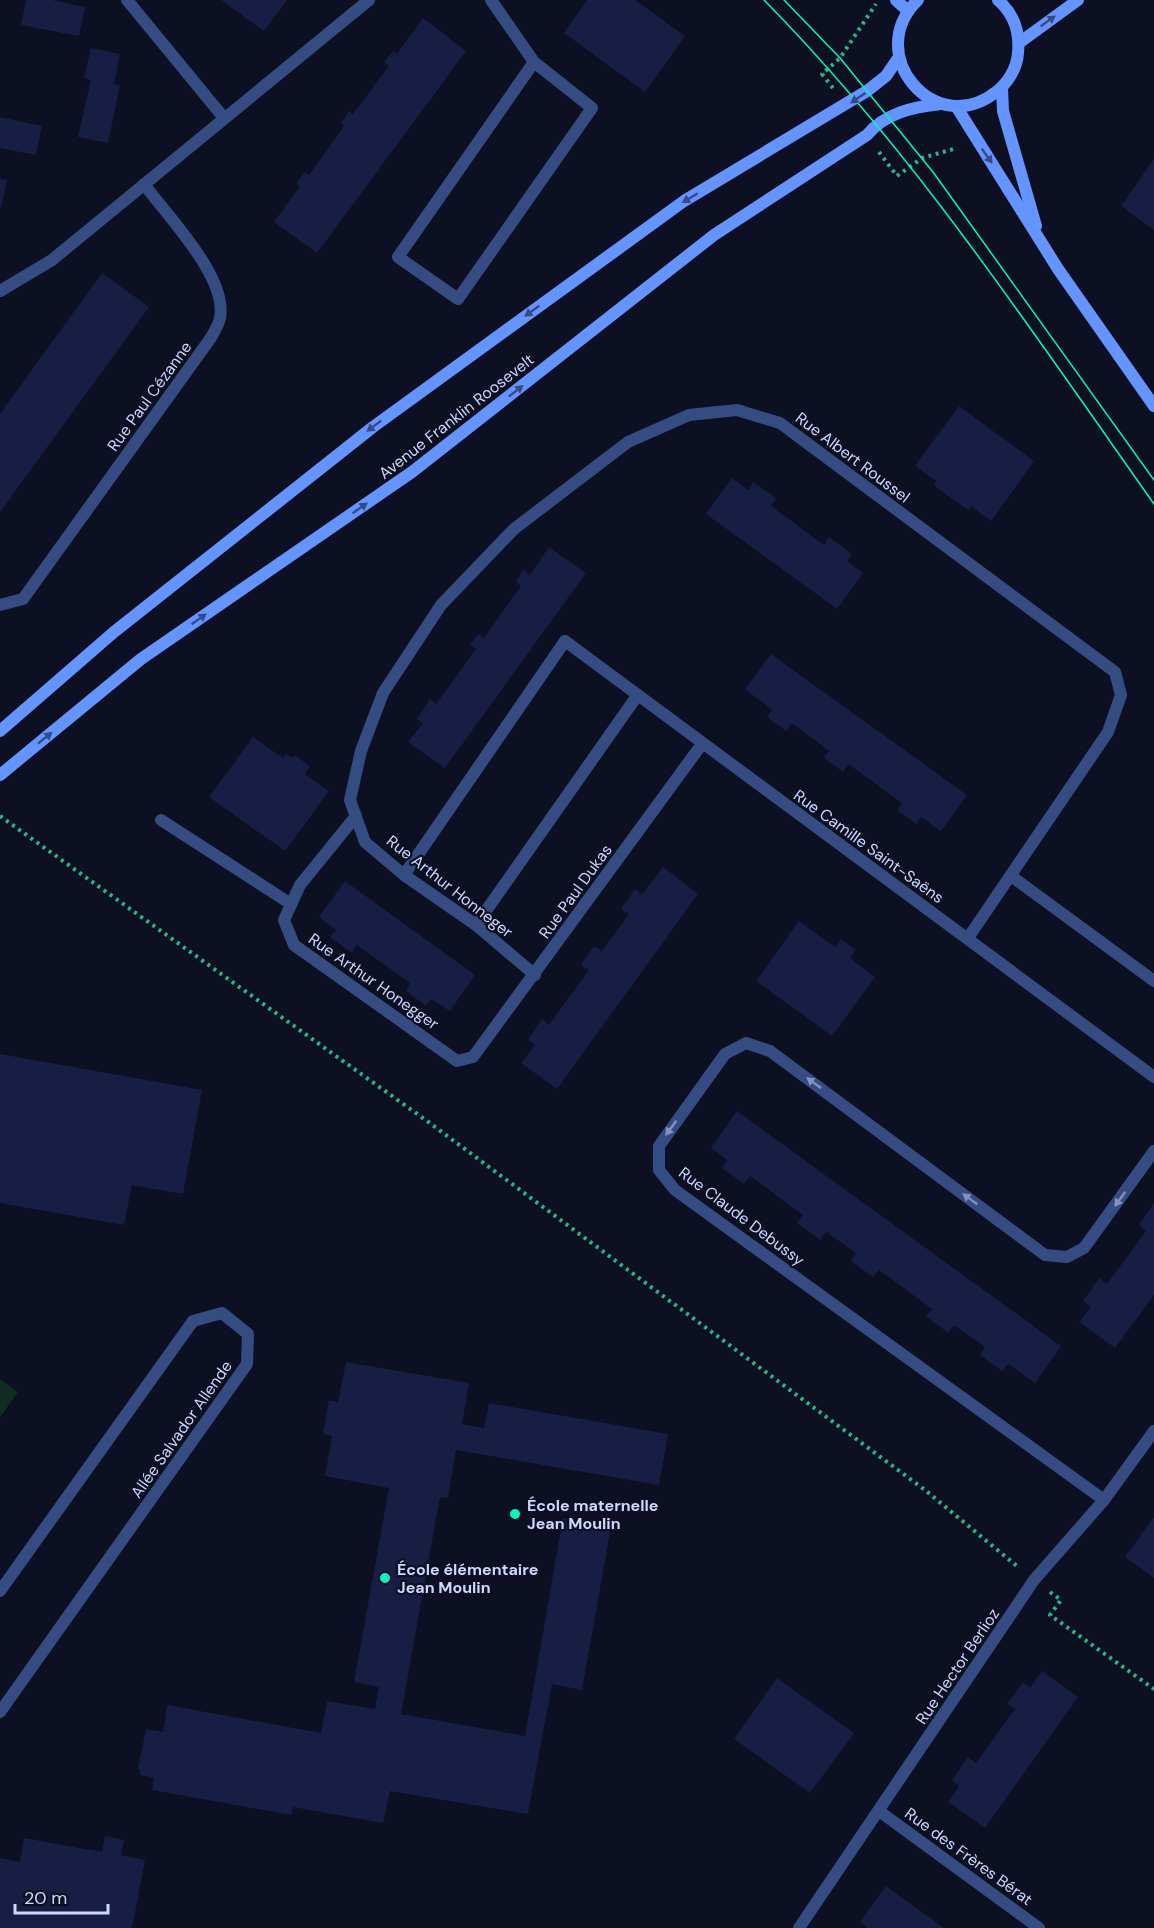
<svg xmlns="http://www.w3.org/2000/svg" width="1154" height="1928" font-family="'DM Sans',sans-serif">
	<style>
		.green { fill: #0f2c21 }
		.building { fill: #171d43 }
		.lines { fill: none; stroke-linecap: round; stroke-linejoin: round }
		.path { stroke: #29b77f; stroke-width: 4; stroke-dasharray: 3 4.5; stroke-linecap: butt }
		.lane { stroke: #354c83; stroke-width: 12 }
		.street { stroke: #354c83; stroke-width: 12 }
		.secondary { stroke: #6494ff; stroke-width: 12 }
		.tram { stroke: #00f8bd; stroke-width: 1.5 }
		.oneway { fill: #344b85 }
		.oneway2 { fill: #8192c1 }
		.poi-dot { fill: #00f8bd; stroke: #0c1022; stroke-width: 2 }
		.labels { text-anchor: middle; stroke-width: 4.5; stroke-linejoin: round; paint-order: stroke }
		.street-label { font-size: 16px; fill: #cdd8ff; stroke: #0c1022 }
		.poi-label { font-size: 16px; font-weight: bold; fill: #cdd8ff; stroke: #0c1022; text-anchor: start }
	</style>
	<rect width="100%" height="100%" fill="#0c1022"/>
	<path class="green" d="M0,1379L18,1392L0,1417Z"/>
	<g class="building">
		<path d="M26,0H52L85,7L79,36L21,25Z"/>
		<path d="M221,0H287L264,31Z"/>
		<path d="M587,0H635L685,36L645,92L564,33Z"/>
		<path d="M423,18L466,51L317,253L274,222L300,186L296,183L305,172L309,175L344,126L341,123L349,111L353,114L389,66L384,62L393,51L397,54Z"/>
		<path d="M91,48L120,54L114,84L120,85L108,143L78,137L91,80L84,78Z"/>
		<path d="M0,117L42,126L36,155L0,148Z"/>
		<path d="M1154,159V230L1121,206Z"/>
		<path d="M0,179L7,180L1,207H0Z"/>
		<path d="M102,273L149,307L0,512V414Z"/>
		<path d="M959,406L1034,461L991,521L971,506L968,510L941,491L934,485L936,481L915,466Z"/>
		<path d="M732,478L748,490L753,482L776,498L771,506L824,545L829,537L852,554L847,561L863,573L837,609L706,514Z"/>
		<path d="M549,547L586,573L445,768L408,742L423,723L417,719L430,699L436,704L476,649L470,645L478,634L484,638L521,586L516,582L523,570L530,575Z"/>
		<path d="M771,654L967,795L941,831L921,817L916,824L897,810L902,803L848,764L843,772L824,758L829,751L792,723L786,731L767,717L772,710L745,689Z"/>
		<path d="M253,737L283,758L286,754L292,758L294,755L310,766L305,774L329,791L285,851L209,797Z"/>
		<path d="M663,867L698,894L557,1089L521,1063L535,1045L528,1039L542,1019L549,1025L589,970L581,965L594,946L602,951L629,914L621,909L635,889L642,895Z"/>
		<path d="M345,881L475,975L450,1011L431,999L426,1006L406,991L410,983L357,945L352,953L330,937L336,930L319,917Z"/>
		<path d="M799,921L835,947L841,939L856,950L850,958L875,977L832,1036L756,981Z"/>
		<path d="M0,1054L202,1090L183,1194L132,1185L124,1225L0,1203Z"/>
		<path d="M737,1111L1061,1346L1035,1383L1008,1364L1002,1371L980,1355L985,1347L954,1325L948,1333L926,1316L932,1309L879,1270L873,1277L851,1261L856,1253L826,1232L820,1240L797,1223L803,1215L750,1176L744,1184L722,1168L727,1160L711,1148Z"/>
		<path d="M1154,1203V1295L1115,1348L1079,1322L1091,1307L1083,1301L1099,1278L1107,1284L1146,1231L1139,1225Z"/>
		<path d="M346,1362L469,1383L462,1424L484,1428L489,1403L668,1434L659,1485L456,1450L448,1498L440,1497L401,1714L525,1736L563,1518L611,1527L582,1690L552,1684L528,1814L390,1791L383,1823L293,1807L291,1815L152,1790L154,1778L140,1775V1770L138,1769L146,1729L163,1732L167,1705L321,1733L327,1701L375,1709L379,1687L354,1682L389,1488L325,1476L332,1436L323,1434L329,1400L338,1402Z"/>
		<path d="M1154,1517V1578L1125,1557Z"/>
		<path d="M1042,1671L1078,1697L985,1828L948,1802L959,1786L952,1780L968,1757L976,1763L1015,1709L1007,1704L1023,1682L1030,1688Z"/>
		<path d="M777,1678L854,1733L810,1793L734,1739Z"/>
		<path d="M105,1836L124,1840L121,1855L145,1860L132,1928H0V1858L20,1862L24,1838L102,1852Z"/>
		<path d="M886,1886L944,1928H868L860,1922Z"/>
	</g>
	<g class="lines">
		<g class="path">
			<path d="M833,88L822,74L840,58L876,4"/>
			<path d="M879,152L897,176L922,158L957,148"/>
			<path d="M0,816L427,1121L925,1490L1018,1567"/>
			<path d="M1050,1592L1061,1600L1050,1615L1154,1689"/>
		</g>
		<g class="lane">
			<path d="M491,0L534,62L592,108L458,299L398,257L534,62"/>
			<path d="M1011,876L1154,981"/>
			<path d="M476,925L637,696"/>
		</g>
		<g class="street">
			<path d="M127,0L224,118"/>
			<path d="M0,291L52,260L369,0"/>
			<path d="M0,605L23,599L210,339C214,332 219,325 220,318C228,277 167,216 144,184"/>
			<path d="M356,816L300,885L284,920L294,945L457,1061L473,1057L702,744"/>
			<path d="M161,820L291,904"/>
			<path d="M404,875L565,641L1154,1077"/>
			<path d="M535,975L476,925L404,875L365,842L350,800L361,751L383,693L441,605L514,529L628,442L689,415L737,410L780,423L1115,672L1121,695L1108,732L968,938"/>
			<path d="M1104,1500L675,1190L659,1170V1146L725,1054L746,1043L770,1051L1045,1255L1067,1257L1084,1248L1154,1151"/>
			<path d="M0,1591L193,1321L222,1313L248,1334L247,1364L0,1712"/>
			<path d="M879,1811L1039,1928"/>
			<path d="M799,1928L1034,1580L1104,1500L1154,1431"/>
		</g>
		<g class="secondary">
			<path d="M896,0L908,11"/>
			<path d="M918,0C862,54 935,140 996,92C1008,83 1017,68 1018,53C1020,33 1014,14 998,0"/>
			<path d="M1019,43L1078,0"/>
			<path d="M1002,88L1003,111L1036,226"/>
			<path d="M956,106L1058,269L1154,406"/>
			<path d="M0,731L114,632L373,427L684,201L867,91L886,76L899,57"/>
			<path d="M0,775L141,659L412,472L714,235L867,135C885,113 913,107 941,104"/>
		</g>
		<g class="tram">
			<path d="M764,0C914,152 1031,330 1154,504"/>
			<path d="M784,0L840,58L933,172L1154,480"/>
		</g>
	</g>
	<defs><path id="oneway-solid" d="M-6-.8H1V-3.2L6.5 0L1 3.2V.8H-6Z" transform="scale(1.5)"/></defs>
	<g class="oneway">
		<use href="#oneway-solid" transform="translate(1048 21) rotate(-35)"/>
		<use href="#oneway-solid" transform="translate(858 98) rotate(146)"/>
		<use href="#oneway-solid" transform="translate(987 156) rotate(55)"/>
		<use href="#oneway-solid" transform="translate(690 198) rotate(149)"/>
		<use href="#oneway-solid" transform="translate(532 311) rotate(144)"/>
		<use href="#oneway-solid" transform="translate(516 391) rotate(-38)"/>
		<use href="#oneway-solid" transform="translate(374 426) rotate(143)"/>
		<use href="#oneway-solid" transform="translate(360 508) rotate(-35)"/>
		<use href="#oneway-solid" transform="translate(199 619) rotate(-35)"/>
		<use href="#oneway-solid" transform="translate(45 738) rotate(-39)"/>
	</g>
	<g class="oneway2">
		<use href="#oneway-solid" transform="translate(814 1083) rotate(-144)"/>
		<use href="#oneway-solid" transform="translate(671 1128) rotate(126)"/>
		<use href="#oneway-solid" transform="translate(970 1199) rotate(-144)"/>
		<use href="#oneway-solid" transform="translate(1120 1199) rotate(126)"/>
	</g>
	<g class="poi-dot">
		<circle cx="515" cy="1514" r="6"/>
		<circle cx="385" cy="1578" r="6"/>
	</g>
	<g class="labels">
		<g class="street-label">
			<text transform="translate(149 396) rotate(-54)" y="6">Rue Paul Cézanne</text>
			<text transform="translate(456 416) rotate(-38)" y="6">Avenue Franklin Roosevelt</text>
			<text transform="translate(853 457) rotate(37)" y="6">Rue Albert Roussel</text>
			<text transform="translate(869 846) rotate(36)" y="6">Rue Camille Saint-Saëns</text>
			<text transform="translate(450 886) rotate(38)" y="6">Rue Arthur Honneger</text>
			<text transform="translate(575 891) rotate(-54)" y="6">Rue Paul Dukas</text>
			<text transform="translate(374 981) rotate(35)" y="6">Rue Arthur Honegger</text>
			<text transform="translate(742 1216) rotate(37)" y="6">Rue Claude Debussy</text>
			<text transform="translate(181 1429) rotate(-55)" y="6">Allée Salvador Allende</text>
			<text transform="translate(957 1666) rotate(-56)" y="6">Rue Hector Berlioz</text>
			<text transform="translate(969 1856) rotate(36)" y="6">Rue des Frères Bérat</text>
		</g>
		<g class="poi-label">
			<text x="527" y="1511">École maternelle<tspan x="527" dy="18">Jean Moulin</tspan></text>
			<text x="397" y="1575">École élémentaire<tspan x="397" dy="18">Jean Moulin</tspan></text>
		</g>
	</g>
	<path d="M15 1904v9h93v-9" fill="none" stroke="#cdd8ff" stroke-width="3"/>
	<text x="24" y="1904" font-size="18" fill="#cdd8ff" stroke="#0c1022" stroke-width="4.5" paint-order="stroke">20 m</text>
</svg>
